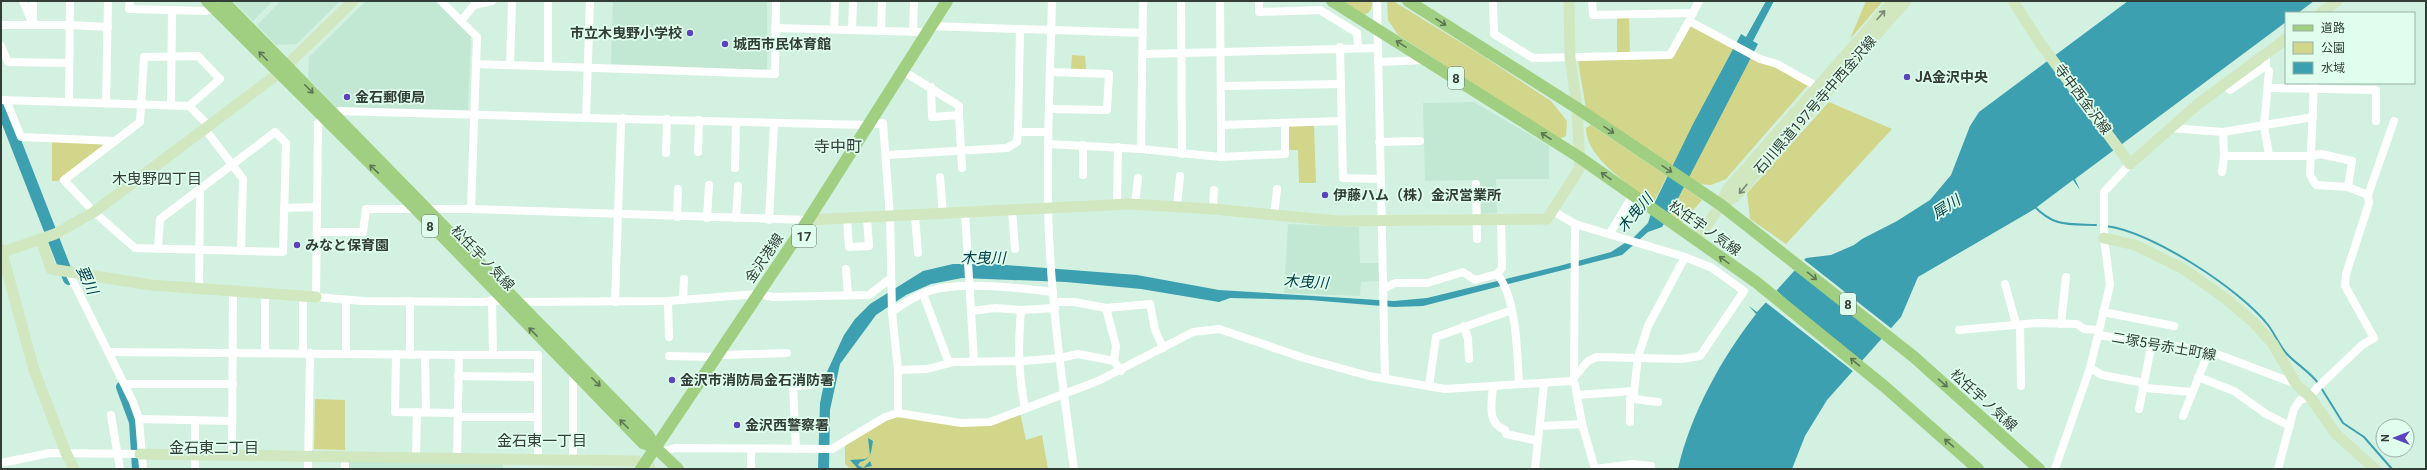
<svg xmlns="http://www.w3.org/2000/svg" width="2427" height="470" font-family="Roboto,'Noto Sans JP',sans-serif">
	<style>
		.built { fill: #c2e8d3 }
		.green { fill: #d2d68b }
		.water { fill: #3da0b1 }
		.pier { fill: #d3f1e0 }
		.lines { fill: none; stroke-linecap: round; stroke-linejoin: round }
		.stream { stroke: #3da0b1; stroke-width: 2 }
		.river { stroke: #3da0b1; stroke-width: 12 }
		.street { stroke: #fff; stroke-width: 8 }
		.secondary { stroke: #d0e7c0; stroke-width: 11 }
		.primary { stroke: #a0cf82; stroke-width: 12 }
		.oneway { stroke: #798a74 }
		.oneway2 { stroke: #5d7754 }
		.poi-dot { fill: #5e44bc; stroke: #e0feed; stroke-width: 1.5 }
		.labels { text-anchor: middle; stroke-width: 3.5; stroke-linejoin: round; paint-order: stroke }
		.shield { fill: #e0feed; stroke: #66776d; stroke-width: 1 }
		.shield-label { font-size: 13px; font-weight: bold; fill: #313d36 }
		.poi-label { font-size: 14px; font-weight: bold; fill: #313d36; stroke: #e0feed; text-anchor: start }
		.street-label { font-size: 14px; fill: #313d36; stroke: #e0feed }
		.neighbourhood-label { font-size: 15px; fill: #313d36; stroke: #e0feed }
		.water-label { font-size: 15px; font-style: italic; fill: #02404a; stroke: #e0feed }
		.quarter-label { font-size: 16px; fill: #313d36; stroke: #e0feed }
	</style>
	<rect width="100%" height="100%" fill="#d3f1e0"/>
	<g class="built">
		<path d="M233,1H273L253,21Z"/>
		<path d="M281,1H340L297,44L276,45L257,25Z"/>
		<path d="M366,1H436L471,36L468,110L337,108L308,78L309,57Z"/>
		<path d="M613,1H767V70L611,64Z"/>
		<path d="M1474,102L1549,146V179H1496L1497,213L1481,214L1479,180L1425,181L1423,103Z"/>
		<path d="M1288,224L1359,227L1360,263H1379V281L1361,282L1360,296L1284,293Z"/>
		<path d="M348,461L503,464V469H348Z"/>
	</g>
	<g class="green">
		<path d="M1342,1H1372C1372,8 1371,13 1363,15Z"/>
		<path d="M1393,1L1483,56L1551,101L1567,121L1566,136L1559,139L1398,35L1388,20L1387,2Z"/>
		<path d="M1866,1H1883L1850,39Z"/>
		<path d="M1617,18H1629L1630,54H1617Z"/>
		<path d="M1692,26L1777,67L1808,85L1726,179L1711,185L1696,184L1586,109L1578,61L1672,57L1689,27Z"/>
		<path d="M1072,55L1085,56L1086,69H1071Z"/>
		<path d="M1829,102L1892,129L1786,244L1750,219L1747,193Z"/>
		<path d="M1289,125H1314L1316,183H1299L1298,150H1288Z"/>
		<path d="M1591,125L1667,176L1653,204C1630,184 1586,159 1586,128Z"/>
		<path d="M52,141L102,143L103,147L58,181H52Z"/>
		<path d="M1684,187L1702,200L1681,224L1669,216Z"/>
		<path d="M315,399L345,400V450L314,449Z"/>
		<path d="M1020,413L1026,440L1042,435L1048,469H851L845,464V444L885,420L909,414L960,426Z"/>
	</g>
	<g class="water">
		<path d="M1766,1H1774L1753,41L1758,44L1670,214L1662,227L1648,232L1622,255L1423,306L1394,307L1309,300L1230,298L1219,302L1141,289L1066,282L962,278L931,284L906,295L876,315L840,364L830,410L829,469H818L820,403L826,374L844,335L855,319L870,304L923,271L953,264H993L1137,275L1219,290L1394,301L1427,298L1559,266L1611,252L1634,237L1648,223L1654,204L1692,126L1741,34L1746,37Z"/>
		<path d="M2128,1H2314L2298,13H2286V22L2075,179L2080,190L2073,180L2033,210L1918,277L1901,317L1827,400L1805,436L1792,469H1678C1691,413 1721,359 1756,314L1749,306L1757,312L1806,258L1831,255L1854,245L1862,239L1897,221L1930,200L1951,175L1970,126L1979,112Z"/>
		<path d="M868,438L873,441C871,451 872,459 860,462L858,465L863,468L870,461L872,466L858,469L850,460L865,459L870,456Z"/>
	</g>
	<g class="pier">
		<path d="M1803,259L1892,329L1884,339L1794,268Z"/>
		<path d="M1774,288L1793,306L1863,362L1854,372L1764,301Z"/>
	</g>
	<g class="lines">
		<g class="stream">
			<path d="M2034,206C2054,227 2068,224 2096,225"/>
			<path d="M2106,226C2151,231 2241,290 2268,325C2275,334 2279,345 2287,354C2296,364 2309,371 2318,383"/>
			<path d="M2320,386L2343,423L2364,437L2392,469"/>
		</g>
		<g class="river">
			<path d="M1,105L69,279"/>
			<path d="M122,387L135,422L138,469"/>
		</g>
		<g class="street">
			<path d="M23,1L33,25"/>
			<path d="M130,1L129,9L206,11L214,8"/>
			<path d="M441,1L477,37L471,209"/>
			<path d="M590,1L586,118L867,125L883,123L890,217L892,312L898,370V413"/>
			<path d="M1052,1C1050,70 1047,138 1048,207C1050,295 1062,382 1074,469"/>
			<path d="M1181,1L1182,154"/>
			<path d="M1220,1L1221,125L1341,121"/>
			<path d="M1259,1V12L1320,10L1357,33L1358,47"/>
			<path d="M1377,1L1385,378"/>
			<path d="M1493,1L1494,34L1533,58L1670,55L1689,21L1760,59L1777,64L1818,87"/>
			<path d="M1592,1L1593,15L1693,13"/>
			<path d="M1691,16L1699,1"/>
			<path d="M33,20V1"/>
			<path d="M461,21L474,5L492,1"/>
			<path d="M1,25H70L108,27"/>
			<path d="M930,26L1143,33"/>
			<path d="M775,28L921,32L922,41"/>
			<path d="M834,29L835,1"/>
			<path d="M852,30L853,1"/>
			<path d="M881,31L882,1"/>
			<path d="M913,32L914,1"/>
			<path d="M1,46L8,62L69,63"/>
			<path d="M1340,47L1343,178L1380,179"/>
			<path d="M1143,54L1377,48"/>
			<path d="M1378,62L1425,60"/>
			<path d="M476,64L775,74L776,1"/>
			<path d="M510,65L512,1"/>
			<path d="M548,66V1"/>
			<path d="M2269,71L2264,126L2269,155"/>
			<path d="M908,74L959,106V115"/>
			<path d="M2223,85L2230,90L2266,66V53"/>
			<path d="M1221,86L1341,84"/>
			<path d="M931,87L932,117L959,115L962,168"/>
			<path d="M2268,88L2376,90V121"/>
			<path d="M1,100L189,106L209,126"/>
			<path d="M6,100L21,137L115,141"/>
			<path d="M69,102L70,1"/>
			<path d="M106,103L108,1"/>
			<path d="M171,104L172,10"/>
			<path d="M189,106L220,79L198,56L144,57L140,122L64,180L94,212L135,248L283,252L286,143L275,132L200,189L199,288"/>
			<path d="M1050,109L1107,110L1109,74L1050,72"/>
			<path d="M1221,125V157"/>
			<path d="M2170,128L2223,132L2224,156H2310L2321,154L2352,161L2348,187"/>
			<path d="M205,129L243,179L241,251"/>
			<path d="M1018,132L1020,30"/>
			<path d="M2223,132L2313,117"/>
			<path d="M1379,142L1420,141"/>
			<path d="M1048,144L1141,149L1221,157L1285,154V124"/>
			<path d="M1083,145V175"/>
			<path d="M1141,149L1143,1"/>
			<path d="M698,152L699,120"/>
			<path d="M666,153L667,119"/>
			<path d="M886,155L1007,148L1017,142L1018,132H1048"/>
			<path d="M735,168L736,122"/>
			<path d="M2222,172L2224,156"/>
			<path d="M940,177L943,214"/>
			<path d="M1476,184L1477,239"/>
			<path d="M2368,195L2394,121"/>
			<path d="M1135,204L1138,178"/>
			<path d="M1117,205L1118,147"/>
			<path d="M1177,206L1180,176"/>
			<path d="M284,208L317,207"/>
			<path d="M1213,209L1214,190"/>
			<path d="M1012,210L1015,249"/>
			<path d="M965,213L974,361"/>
			<path d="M915,216L918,253"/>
			<path d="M1274,216L1277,189"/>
			<path d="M677,217L678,189"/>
			<path d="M707,218L709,185"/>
			<path d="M736,218L738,186"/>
			<path d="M769,220L774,123"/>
			<path d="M847,220L849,247L869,246L867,219"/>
			<path d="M317,232H363L366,209H471L808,220"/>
			<path d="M1610,233L1633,195"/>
			<path d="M158,249L160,219L200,189"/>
			<path d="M846,269L848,295"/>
			<path d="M69,273L133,402L139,419L143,469"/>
			<path d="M1497,274C1517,297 1517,354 1519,383"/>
			<path d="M2005,284L2016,324"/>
			<path d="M1383,289L1395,283H1427L1463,272L1475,280L1497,274L1502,268L1501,218"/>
			<path d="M923,294L949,363"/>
			<path d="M346,300V354"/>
			<path d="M492,300L493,355"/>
			<path d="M505,300L482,302L363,301L316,297L318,123L339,111L586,118"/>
			<path d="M683,300L684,279"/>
			<path d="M668,301L669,337"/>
			<path d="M516,302L668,301L757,294L773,297L869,295L891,278"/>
			<path d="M615,302L621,124L623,118"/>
			<path d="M1054,302H1074L1106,308L1116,346L1114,361"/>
			<path d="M1106,308L1150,304L1155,330L1163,348"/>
			<path d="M1021,310C1018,348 1018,370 1025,409"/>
			<path d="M971,311L995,308L1021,310L1055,308"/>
			<path d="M892,312C904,303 915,296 929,291C961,281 1020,288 1053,292"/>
			<path d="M2103,312L2174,326"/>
			<path d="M2061,324L2066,277"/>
			<path d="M2020,325L2021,386"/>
			<path d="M1464,326L1468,339L1469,359"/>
			<path d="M1959,330L2037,323L2077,324L2084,329L2099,330"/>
			<path d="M2098,335L2209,351L2296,384"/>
			<path d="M109,352L459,355L457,458"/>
			<path d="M265,353V293"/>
			<path d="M303,353V296"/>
			<path d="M396,354L395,412L458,413"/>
			<path d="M410,354V301"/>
			<path d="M425,355L426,412"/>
			<path d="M459,355H538V460"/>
			<path d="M724,355L787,353"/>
			<path d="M669,356L715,357"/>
			<path d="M2090,368L2102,375L2139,382L2146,388L2192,392"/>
			<path d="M898,370L927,369L954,362L1023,361L1060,358L1078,354L1114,361L1121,371"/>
			<path d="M458,376L538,377"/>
			<path d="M2198,377L2234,391L2266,414L2290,426"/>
			<path d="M1574,378L1575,224"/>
			<path d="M1571,381L1575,384L1582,424L1595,469"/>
			<path d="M125,384H233"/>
			<path d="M1429,386L1436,337L1512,310"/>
			<path d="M1493,386C1492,402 1486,423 1505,430L1506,434L1538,441"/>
			<path d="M1634,391L1638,357L1648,326L1685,257"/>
			<path d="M1577,395L1634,391V399L1658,402"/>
			<path d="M2139,409L2152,342"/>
			<path d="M111,415L120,469"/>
			<path d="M2183,416L2209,351"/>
			<path d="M458,417H538"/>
			<path d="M139,419L232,421"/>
			<path d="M1630,422V399H1634"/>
			<path d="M1540,426L1582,424"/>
			<path d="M751,449V469"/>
			<path d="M796,449L793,386L811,385"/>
			<path d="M661,452L675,448L832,449L885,417L898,413L961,423L990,422L1098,381L1193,332L1219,329L1304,358L1369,376L1445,389L1571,381L1588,361L1597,357L1681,359L1700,356L1744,291L1712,268L1685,257L1575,224L1553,211"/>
			<path d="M232,456L233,290"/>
			<path d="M416,458L417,412"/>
			<path d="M573,460V372L575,370"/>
			<path d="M1,463L50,453L140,454"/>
			<path d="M195,469V420"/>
			<path d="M308,469L310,353"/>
			<path d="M345,469V457"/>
			<path d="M1535,469L1544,384"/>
			<path d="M1596,469L1632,464L1651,466"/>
			<path d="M2055,469L2090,368L2110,285L2104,238V192L2130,164"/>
			<path d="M2278,469L2294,409L2300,400L2310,397L2317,388L2362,345L2374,338L2345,286L2346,274L2369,203L2368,195L2348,187L2316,185L2310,175L2314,83"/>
		</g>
		<g class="secondary">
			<path d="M2013,1L2040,43L2130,164L2198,104L2286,39"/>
			<path d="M2321,13L2337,1"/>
			<path d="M1721,205L1736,196L1906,1"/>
			<path d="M808,220L1129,204L1213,209L1338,221L1547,219L1580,168L1577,108L1570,57L1569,1"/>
			<path d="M2104,238L2135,245L2182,268L2225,298L2253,322L2273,344L2296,384L2310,397L2336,434L2375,469"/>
			<path d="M41,239L51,269L151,285L316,297"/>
			<path d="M1696,240L1721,205L1727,190L1893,1"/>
			<path d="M1,249L34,370L66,453L74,469"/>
			<path d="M3,252L55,234L94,212L279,73L353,1"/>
			<path d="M140,454L636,461L645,463L650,468"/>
		</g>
		<g class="primary">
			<path d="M207,1L411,204L643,443L655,447"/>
			<path d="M223,1L648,435L655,447L678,469"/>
			<path d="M1332,1L1579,157L1756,282L1885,387L1978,469"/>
			<path d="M1408,1L1577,108L1721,205L1914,357L2039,469"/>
			<path d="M641,469L808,220L947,1"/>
		</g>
	</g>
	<defs><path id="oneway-shaft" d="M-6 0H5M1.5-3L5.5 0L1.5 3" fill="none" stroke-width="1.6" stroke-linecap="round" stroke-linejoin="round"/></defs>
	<g class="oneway">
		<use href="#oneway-shaft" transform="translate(1881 15) rotate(-49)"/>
		<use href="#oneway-shaft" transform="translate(1743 189) rotate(130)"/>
	</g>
	<g class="oneway2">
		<use href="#oneway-shaft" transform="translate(1441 22) rotate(33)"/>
		<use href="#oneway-shaft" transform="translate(1401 44) rotate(-148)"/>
		<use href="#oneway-shaft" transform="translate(263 56) rotate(-135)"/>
		<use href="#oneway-shaft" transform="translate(309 89) rotate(45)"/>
		<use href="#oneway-shaft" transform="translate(1609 130) rotate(34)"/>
		<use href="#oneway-shaft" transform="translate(1546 136) rotate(-147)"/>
		<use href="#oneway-shaft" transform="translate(374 169) rotate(-136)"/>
		<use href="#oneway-shaft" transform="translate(1667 169) rotate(34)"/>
		<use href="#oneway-shaft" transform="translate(1606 176) rotate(-145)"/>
		<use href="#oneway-shaft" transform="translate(1724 260) rotate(-145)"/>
		<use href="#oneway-shaft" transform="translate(1812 276) rotate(39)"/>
		<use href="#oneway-shaft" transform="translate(533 332) rotate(-135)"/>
		<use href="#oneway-shaft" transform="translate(1855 362) rotate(-141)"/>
		<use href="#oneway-shaft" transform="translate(596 382) rotate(45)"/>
		<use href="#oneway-shaft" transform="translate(1943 383) rotate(41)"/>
		<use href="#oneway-shaft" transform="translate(624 424) rotate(-135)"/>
		<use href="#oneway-shaft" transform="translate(1949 443) rotate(-139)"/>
	</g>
	<g class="poi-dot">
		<circle cx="690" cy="33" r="4"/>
		<circle cx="725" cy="44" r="4"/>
		<circle cx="1907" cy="77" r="4"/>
		<circle cx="347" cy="97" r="4"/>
		<circle cx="1325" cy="195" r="4"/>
		<circle cx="297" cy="245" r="4"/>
		<circle cx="672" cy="380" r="4"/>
		<circle cx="737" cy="425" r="4"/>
	</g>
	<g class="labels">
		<g class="shield">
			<rect x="1448" y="67" width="16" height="22" rx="3"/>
			<rect x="422" y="215" width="16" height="22" rx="3"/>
			<rect x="792" y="225" width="24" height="22" rx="3"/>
			<rect x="1840" y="293" width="16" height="22" rx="3"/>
		</g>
		<g class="shield-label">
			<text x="1456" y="83">8</text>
			<text x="430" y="231">8</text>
			<text x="804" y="241">17</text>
			<text x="1848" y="309">8</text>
		</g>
		<g class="poi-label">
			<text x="682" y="38" text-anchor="end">市立木曳野小学校</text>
			<text x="733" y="49">城西市民体育館</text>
			<text x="1915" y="82">JA金沢中央</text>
			<text x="355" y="102">金石郵便局</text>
			<text x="1333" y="200">伊藤ハム（株）金沢営業所</text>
			<text x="305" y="250">みなと保育園</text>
			<text x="680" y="385">金沢市消防局金石消防署</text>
			<text x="745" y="430">金沢西警察署</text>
		</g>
		<g class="street-label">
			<text transform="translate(2083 99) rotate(53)" y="5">寺中西金沢線</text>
			<text transform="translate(1815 105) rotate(-49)" y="5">石川県道197号寺中西金沢線</text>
			<text transform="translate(1705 228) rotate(35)" y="5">松任宇ノ気線</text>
			<text transform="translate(483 258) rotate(46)" y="5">松任宇ノ気線</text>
			<text transform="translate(764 258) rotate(-56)" y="5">金沢港線</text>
			<text transform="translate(2164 346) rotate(10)" y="5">二塚5号赤土町線</text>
			<text transform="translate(1984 400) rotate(42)" y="5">松任宇ノ気線</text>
		</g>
		<g class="neighbourhood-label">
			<text x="157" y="184">木曳野四丁目</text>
			<text x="542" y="446">金石東一丁目</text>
			<text x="214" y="453">金石東二丁目</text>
		</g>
		<g class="water-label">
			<text transform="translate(1946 207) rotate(-33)" y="5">犀川</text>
			<text transform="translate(1635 213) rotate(-49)" y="5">木曳川</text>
			<text x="983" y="263">木曳川</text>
			<text transform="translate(87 280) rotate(65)" y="5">要川</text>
			<text transform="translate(1306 282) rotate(3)" y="5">木曳川</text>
		</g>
		<g class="quarter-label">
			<text x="838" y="152">寺中町</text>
		</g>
	</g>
	<rect width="2427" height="470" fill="none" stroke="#313d36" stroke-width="4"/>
	<rect x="2285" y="12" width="130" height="72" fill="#e0feed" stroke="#9ab1a4"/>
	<rect x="2293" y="25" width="20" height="6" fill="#a0cf82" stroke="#9ab1a4"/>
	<text x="2321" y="32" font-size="12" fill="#313d36">道路</text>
	<rect x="2293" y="42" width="20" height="12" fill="#d2d68b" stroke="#9ab1a4"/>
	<text x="2321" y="52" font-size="12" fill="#313d36">公園</text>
	<rect x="2293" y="62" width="20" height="12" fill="#3da0b1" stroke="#9ab1a4"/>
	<text x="2321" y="72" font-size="12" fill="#313d36">水域</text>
	<g transform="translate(2395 438) rotate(270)"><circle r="19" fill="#e0feed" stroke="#9ab1a4"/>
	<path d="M0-3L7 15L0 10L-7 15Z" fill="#5e44bc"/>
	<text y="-6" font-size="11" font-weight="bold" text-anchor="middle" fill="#313d36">N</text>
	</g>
</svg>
